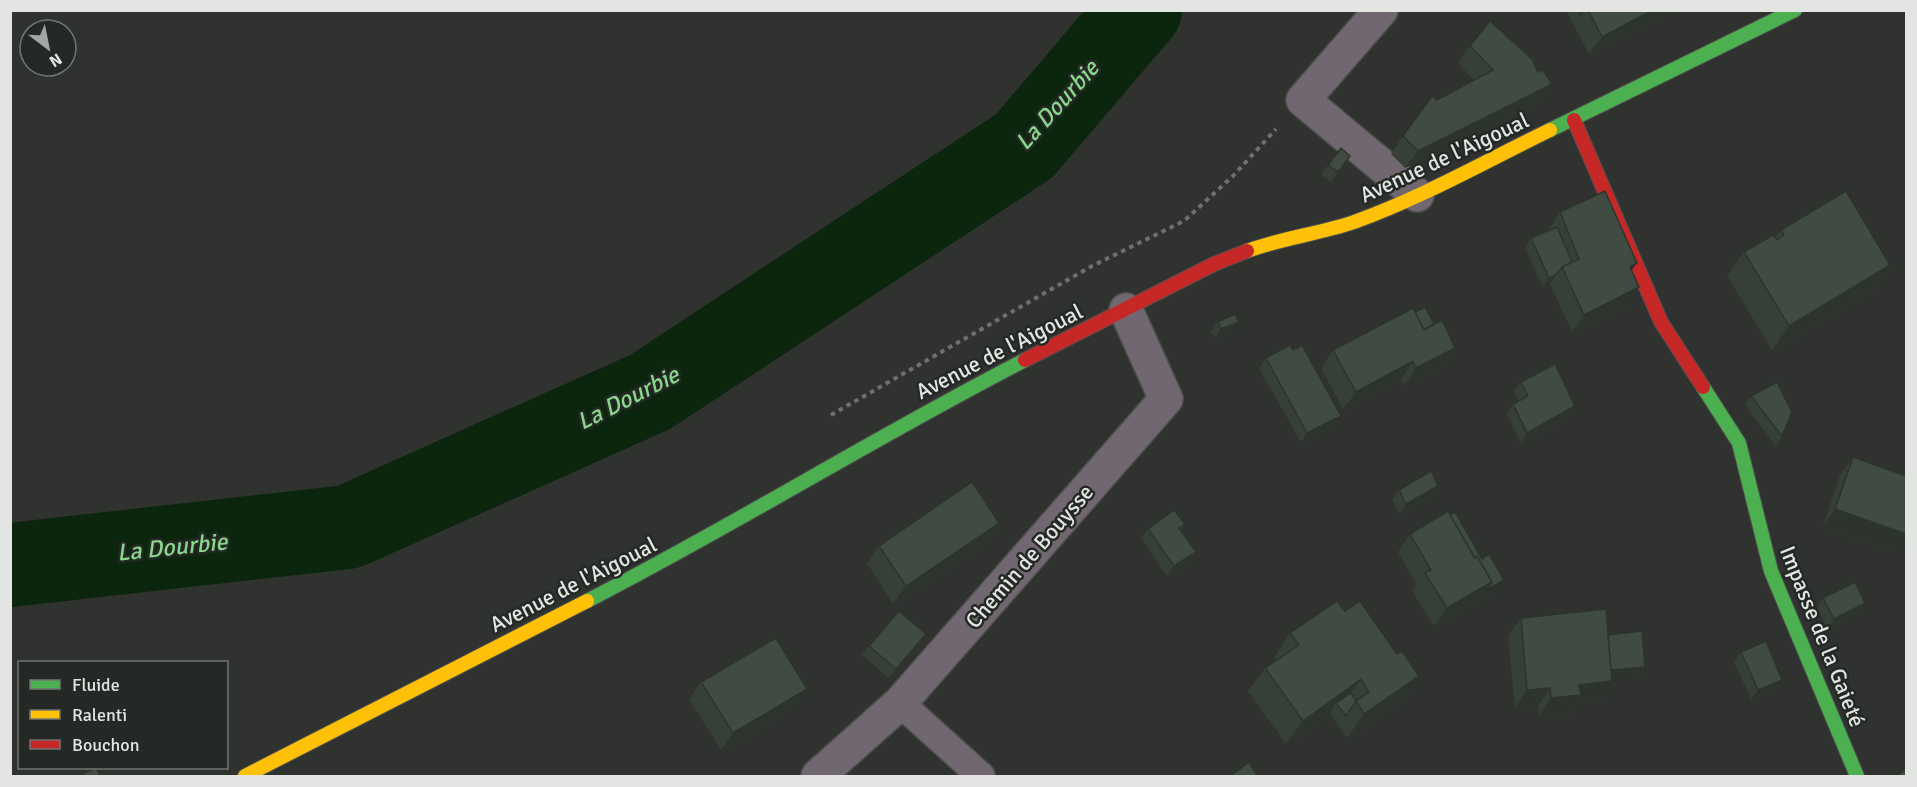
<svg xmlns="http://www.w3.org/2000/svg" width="1917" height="787" font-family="Signika,sans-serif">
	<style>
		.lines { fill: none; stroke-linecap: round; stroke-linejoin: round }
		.river { stroke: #0b260d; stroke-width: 84 }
		.lane-casing { stroke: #4c4f4c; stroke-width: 30 }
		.street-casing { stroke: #4c4f4c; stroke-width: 36 }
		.fast-casing { stroke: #4c4f4c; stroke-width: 16 }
		.slow-casing { stroke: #4c4f4c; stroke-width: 16 }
		.jam-casing { stroke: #4c4f4c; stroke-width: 16 }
		.path { stroke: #726d71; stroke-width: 4; stroke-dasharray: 4.5 4.5; stroke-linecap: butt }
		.lane { stroke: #716770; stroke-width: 27 }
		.street { stroke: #716770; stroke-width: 33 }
		.fast { stroke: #4caf50; stroke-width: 14 }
		.slow { stroke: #ffc107; stroke-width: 14 }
		.jam { stroke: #c62828; stroke-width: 14 }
		.wall { fill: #374038 }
		.shaded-wall { fill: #2d342e }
		.building { fill: #404b41; stroke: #2d342e; stroke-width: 1.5 }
		.labels { text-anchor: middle; stroke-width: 5; stroke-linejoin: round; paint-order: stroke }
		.street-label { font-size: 22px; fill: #e2e5e2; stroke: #252925 }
		.water-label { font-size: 24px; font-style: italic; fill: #88d78b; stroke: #252925 }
	</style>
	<rect width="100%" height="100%" fill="#303230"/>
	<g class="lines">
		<path class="river" d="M10,565L348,527L650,392L1024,146L1140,10"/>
		<defs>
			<path id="lane" d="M900,703L981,776"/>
			<g id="street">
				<path d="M1381,10L1303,100L1417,195"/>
				<path d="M818,776L900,703L1166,399L1126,310"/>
			</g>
			<g id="fast">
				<path d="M1550,130L1795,10"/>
				<path d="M1703,387L1739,443L1771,571L1857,776"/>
				<path d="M587,601C735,525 877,436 1025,360"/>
			</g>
			<g id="slow">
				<path d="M1247,251C1282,238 1319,234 1354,222C1421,198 1486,161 1550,130"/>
				<path d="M245,776L587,601"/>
			</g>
			<g id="jam">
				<path d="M1574,120L1661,322L1703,387"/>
				<path d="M1025,360L1214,264L1247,251"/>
			</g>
		</defs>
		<use href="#lane" class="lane-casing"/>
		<use href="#street" class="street-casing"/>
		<use href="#fast" class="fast-casing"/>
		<use href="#slow" class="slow-casing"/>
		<use href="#jam" class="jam-casing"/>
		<path class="path" d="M831,415L1092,266L1184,221L1233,176L1276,129"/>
		<use href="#lane" class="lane"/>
		<use href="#street" class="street"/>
		<use href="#fast" class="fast"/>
		<use href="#slow" class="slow"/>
		<use href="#jam" class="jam"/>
	</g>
	<g class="wall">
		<path d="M1566,10H1675L1589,54Z"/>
		<path d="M1470,46L1538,72L1552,84L1540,101L1405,168L1391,154L1403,136L1437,100L1474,80L1458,63Z"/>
		<path d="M1350,156L1331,182L1321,175L1328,165Z"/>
		<path d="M1560,212L1632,271L1627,304L1572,332L1550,284L1543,287L1525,248L1531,238L1548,231V230Z"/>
		<path d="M1781,230L1890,265L1873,289L1772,350L1727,276L1744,252L1775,238Z"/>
		<path d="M1415,312L1434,324L1455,348L1443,365L1404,385L1401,379L1343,409L1321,368L1333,350Z"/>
		<path d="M1218,322L1232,331L1215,338L1211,331Z"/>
		<path d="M1266,358L1341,416L1334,425L1301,442L1259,368Z"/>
		<path d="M1521,382L1568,416L1521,443L1507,414L1513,404L1519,401L1514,391Z"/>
		<path d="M1751,396L1782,436L1776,446L1745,405Z"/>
		<path d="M1853,457L1896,552L1823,527L1840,475Z"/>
		<path d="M1438,486L1432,495L1399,514L1392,500L1399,490Z"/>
		<path d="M999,523L987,541L893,604L867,563L879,546Z"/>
		<path d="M1185,524L1181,530L1196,552L1189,561L1167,576L1141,538L1148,529Z"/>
		<path d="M1410,534L1497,589L1434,626L1412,591L1417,585L1398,552Z"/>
		<path d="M1823,598L1865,603L1858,612L1827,628L1817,608Z"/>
		<path d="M1341,606L1397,654L1419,676L1402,699L1347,738L1330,713L1286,744L1248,691L1265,668L1276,660L1274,657L1290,633Z"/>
		<path d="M1521,618L1608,635L1645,667L1638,677L1612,679L1600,699L1576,702L1568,713L1539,716L1538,705L1515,708L1508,636Z"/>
		<path d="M920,644L889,678L862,655L869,646Z"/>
		<path d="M1741,652L1775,689L1751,699L1734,662Z"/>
		<path d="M701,682L795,707L721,750L689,699Z"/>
	</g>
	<g class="shaded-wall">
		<path d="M1653,10H1675L1589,54L1602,37Z"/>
		<path d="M1552,84L1540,101L1405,168L1418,151Z"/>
		<path d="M1637,263L1624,281L1630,267Z"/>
		<path d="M1890,265L1873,289L1772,350L1789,326Z"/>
		<path d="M1556,275L1550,284L1543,287L1549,278Z"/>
		<path d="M1639,287L1627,304L1572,332L1584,315Z"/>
		<path d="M1239,322L1232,331L1215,338L1221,329Z"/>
		<path d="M1455,348L1443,365L1404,385L1416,368Z"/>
		<path d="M1413,361L1401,379L1343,409L1356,392Z"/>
		<path d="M1575,406L1568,416L1521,443L1527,433Z"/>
		<path d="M1341,416L1334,425L1301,442L1307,433Z"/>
		<path d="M1438,486L1432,495L1399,514L1406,504Z"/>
		<path d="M1835,509L1906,534V546L1896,552L1823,527Z"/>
		<path d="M999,523L987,541L893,604L906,586Z"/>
		<path d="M1196,552L1189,561L1167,576L1174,566Z"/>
		<path d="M1504,580L1497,589L1434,626L1447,608L1492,582Z"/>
		<path d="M1865,603L1858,612L1827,628L1834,619Z"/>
		<path d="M926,634L920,644L889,678L896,669Z"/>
		<path d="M1645,667L1638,677L1598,681L1605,671Z"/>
		<path d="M1419,676L1402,699L1347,738L1364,714Z"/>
		<path d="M1361,679L1344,702L1336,703L1330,713L1286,744L1303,721Z"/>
		<path d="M1782,680L1775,689L1751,699L1758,690Z"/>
		<path d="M1612,681L1600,699L1576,702L1568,713L1539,716L1551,698L1579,685Z"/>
		<path d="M1550,688L1538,705L1515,708L1527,690Z"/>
		<path d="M807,689L795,707L721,750L733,733Z"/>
	</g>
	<g class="building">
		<path d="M1578,10H1584L1581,15Z"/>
		<path d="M1588,10H1653L1602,37Z"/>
		<path d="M1490,21L1532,59L1538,72L1543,70L1552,84L1418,151L1403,136L1432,96L1437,100L1493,70L1470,46Z"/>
		<path d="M1341,148L1350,156L1338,172L1328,165Z"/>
		<path d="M1605,191L1637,263L1630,267L1639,287L1584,315L1562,267L1579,259L1560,212Z"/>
		<path d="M1846,191L1890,265L1789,326L1744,252L1773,235L1777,240L1784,235L1781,230Z"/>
		<path d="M1557,227L1572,262L1562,267L1556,275L1549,278L1531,238Z"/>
		<path d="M1425,307L1434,324L1424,330L1415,312Z"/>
		<path d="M1413,308L1424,330L1442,320L1455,348L1416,368L1413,361L1356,392L1333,350Z"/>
		<path d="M1235,314L1239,322L1221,329L1218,322Z"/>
		<path d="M1290,345L1293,350L1302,345L1341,416L1307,433L1266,358Z"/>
		<path d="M1555,364L1575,406L1527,433L1513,404L1528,396L1521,382Z"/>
		<path d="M1777,382L1792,412L1782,436L1751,396Z"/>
		<path d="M1853,457L1906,476V534L1835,509Z"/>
		<path d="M1431,471L1438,486L1406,504L1399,490Z"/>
		<path d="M972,482L999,523L906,586L879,546Z"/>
		<path d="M1174,510L1185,524L1179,528L1196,552L1174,566L1148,529Z"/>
		<path d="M1448,511L1475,558L1477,556L1492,582L1447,608L1425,573L1431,570L1410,534Z"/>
		<path d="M1455,512L1482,559L1489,554L1504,580L1486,590L1492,582L1477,556L1475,558L1450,515Z"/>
		<path d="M1855,582L1865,603L1834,619L1823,598Z"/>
		<path d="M1337,601L1345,611L1360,601L1397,654L1402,651L1419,676L1364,714L1356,701L1369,692L1361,679L1303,721L1265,668L1299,645L1290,633Z"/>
		<path d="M1343,605L1346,610L1345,611L1341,606Z"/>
		<path d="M1606,609L1612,681L1579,685L1581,695L1551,698L1550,688L1527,690L1521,618Z"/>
		<path d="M899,611L926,634L896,669L869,646Z"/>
		<path d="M1642,631L1645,667L1611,670L1608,635Z"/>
		<path d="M776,638L807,689L733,733L701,682Z"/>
		<path d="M1766,641L1782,680L1758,690L1741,652Z"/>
		<path d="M1351,693L1356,701L1346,716L1336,703Z"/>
		<path d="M1249,762L1258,777H1229Z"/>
		<path d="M95,768H96L101,777H77Z"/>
		<path d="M1906,769V777H1895Z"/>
	</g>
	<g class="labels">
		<g class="street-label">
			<text transform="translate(1444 157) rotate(-25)" y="8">Avenue de l'Aigoual</text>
			<text transform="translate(999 351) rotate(-27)" y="8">Avenue de l'Aigoual</text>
			<text transform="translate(1029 556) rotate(-49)" y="8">Chemin de Bouysse</text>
			<text transform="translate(573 584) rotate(-27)" y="8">Avenue de l'Aigoual</text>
			<text transform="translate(1823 636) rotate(68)" y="8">Impasse de la Gaieté</text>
		</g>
		<g class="water-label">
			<text transform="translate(1057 105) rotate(-48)" y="8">La Dourbie</text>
			<text transform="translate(628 398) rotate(-27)" y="8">La Dourbie</text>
			<text transform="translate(172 547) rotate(-6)" y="8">La Dourbie</text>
		</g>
	</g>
	<rect width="1917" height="787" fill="none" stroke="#e2e5e2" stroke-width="24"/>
	<rect x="18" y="661" width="210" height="108" fill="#252925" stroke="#717471" stroke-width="1.5"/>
	<rect x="30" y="680" width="30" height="9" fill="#4caf50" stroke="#717471" stroke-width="1.5"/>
	<text x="72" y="691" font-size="18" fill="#e2e5e2">Fluide</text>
	<rect x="30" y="710" width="30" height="9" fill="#ffc107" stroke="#717471" stroke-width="1.5"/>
	<text x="72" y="721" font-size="18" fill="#e2e5e2">Ralenti</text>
	<rect x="30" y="740" width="30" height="9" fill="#c62828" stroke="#717471" stroke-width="1.5"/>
	<text x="72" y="751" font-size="18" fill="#e2e5e2">Bouchon</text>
	<g transform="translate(48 48) rotate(148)"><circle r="28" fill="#252925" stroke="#717471" stroke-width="1.5"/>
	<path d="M0-4.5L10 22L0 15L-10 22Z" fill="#a4a6a4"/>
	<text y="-9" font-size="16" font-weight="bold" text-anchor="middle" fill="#e2e5e2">N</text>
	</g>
</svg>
